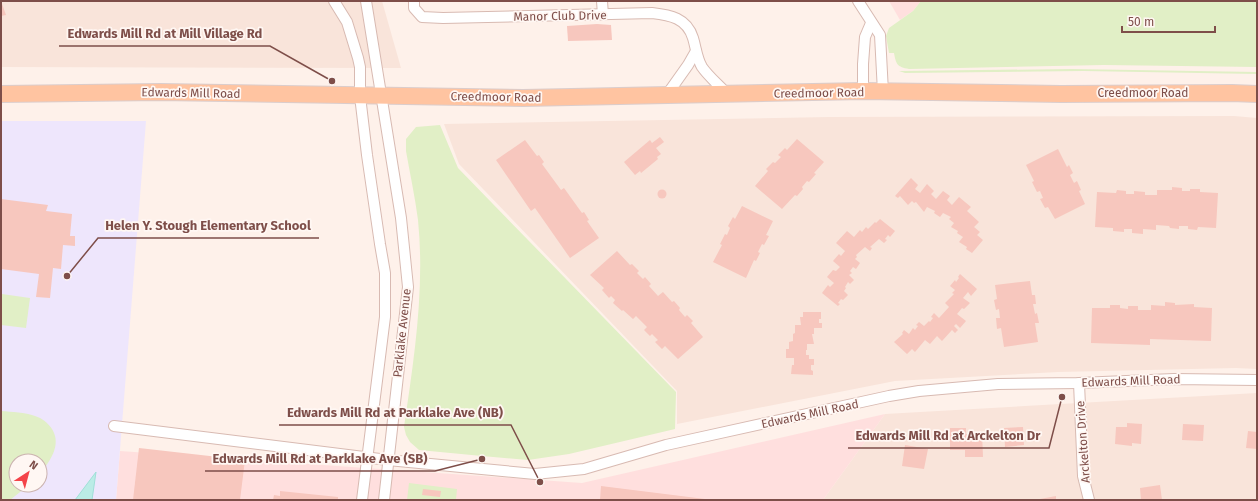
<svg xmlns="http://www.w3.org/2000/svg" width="1258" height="501" font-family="'Fira Sans',sans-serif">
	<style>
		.residential { fill: #f9e4da }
		.commercial { fill: #ffdfde }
		.education { fill: #eee6fc; fill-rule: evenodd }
		.green { fill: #e1efc6 }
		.water { fill: #bbece6; stroke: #a0dfd8 }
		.building { fill: #f7c7be }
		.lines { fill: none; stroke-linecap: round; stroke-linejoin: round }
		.minor-casing { stroke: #d8bab2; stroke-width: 12 }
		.primary-casing { stroke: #dbcdcc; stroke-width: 18 }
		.minor { stroke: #fff; stroke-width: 10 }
		.primary { stroke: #ffc4a1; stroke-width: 16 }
		.labels { text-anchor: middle; stroke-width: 3.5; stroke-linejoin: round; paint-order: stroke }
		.street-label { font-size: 12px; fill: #7e4e49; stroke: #fff7f3 }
		.leader { fill: none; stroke: #7e4e49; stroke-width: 1.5 }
		.callout-dot { fill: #7e4e49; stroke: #fff7f3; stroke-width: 1.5 }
		.callout-label { font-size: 13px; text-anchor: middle; font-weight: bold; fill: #7e4e49; stroke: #fff7f3; stroke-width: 3.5; stroke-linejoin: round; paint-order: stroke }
	</style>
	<rect width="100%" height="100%" fill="#fef1ea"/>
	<g class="residential">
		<path d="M1,1H382L401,68L1,67Z"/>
		<path d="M1234,116L1257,118V369L1236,368L1058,372L895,381L677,424V391L459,164L444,124L829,117Z"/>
		<path d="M1257,393V500H823L885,414Z"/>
	</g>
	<g class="commercial">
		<path d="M889,1H921L913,11L900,20Z"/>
		<path d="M885,414L823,500H116L120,451L582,483Z"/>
	</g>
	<path class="education" d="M1,121H146L116,500H1ZM16,461H40V485H16Z"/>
	<g class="green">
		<path d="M921,1H1257V67L1104,65L909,69C897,67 896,64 894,53H889L886,36L889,28L913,11Z"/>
		<path d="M1072,69L1257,72V74L1083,71L905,73L899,71Z"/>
		<path d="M440,125L458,168L676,392L675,429L569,454L528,460L482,456L419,450L410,442L406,435L404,427C414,359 425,289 418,220C415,197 410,174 406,151V139L416,127Z"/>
		<path d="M2,294L30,298L26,328L1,325Z"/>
		<path d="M1,411C12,412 25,412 35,416C42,418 48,423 52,429C62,445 50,461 40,474V461H16V485H29L10,500H1Z"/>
		<path d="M409,483L457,489L456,500H407Z"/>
	</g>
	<path class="water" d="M96,472L92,500H75Z"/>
	<g class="building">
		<path d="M1,1L6,15L1,16Z"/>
		<path d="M597,24L611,25L612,40L568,41L567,26Z"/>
		<path d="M660,137L664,142L656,148L661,154L657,157L658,159L641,173L640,171L635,175L624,162L650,140L652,143Z"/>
		<path d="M797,139L824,162L814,173L816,174L809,182L807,181L802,187L803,189L797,196L795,195L782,209L755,186L768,171L766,169L773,162L775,163L781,157L778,155L785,148L787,150Z"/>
		<path d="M525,140L537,156L539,155L544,162L542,164L561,190L564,188L582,213L584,212L589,220L587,221L599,238L570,258L535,208L531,211L496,160Z"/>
		<path d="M1058,149L1067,167L1069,165L1073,173L1070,175L1074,183L1077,181L1081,190L1079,191L1085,204L1055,219L1048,207L1045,208L1040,199L1043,198L1040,191L1037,192L1032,182L1034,181L1026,165Z"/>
		<path d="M911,178L918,185L915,189L920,193L927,184L934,191L931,194L936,199L943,191L950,196L947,200L952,205L959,197L971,207L967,211L979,222L974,227L980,232L977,235L983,240L972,253L966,249L967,247L959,242L963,237L957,233L958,231L951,227L954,223L949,219L951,217L943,213L940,217L934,213L935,211L927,207L924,212L916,202L914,203L912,201L908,205L900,196L898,198L895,196Z"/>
		<path d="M1172,187L1182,188V191H1190V189H1200V192L1218,193L1216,228L1198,227L1197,230L1188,229V226H1179V229L1170,228L1169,226L1156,225V230L1143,229V234L1132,233V229H1124V232L1113,231V228L1095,227L1097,192L1116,193L1117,190L1126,191V194H1134V191L1145,192V195H1157V190H1172Z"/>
		<circle cx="662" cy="194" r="4.5"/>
		<path d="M1,199L48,205L46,211L72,214L70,236H75V246L63,245L61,269L53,268L50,298L36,297L39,274L1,269Z"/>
		<path d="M742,206L773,221L766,235L769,236L764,245L762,244L758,252L760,253L756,261L754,260L746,278L713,262L722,245L720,244L725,234L727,235L730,228L728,226L733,217L735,219Z"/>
		<path d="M880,219L895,231L890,237L888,235L885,239L887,240L884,243L879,239L870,247L872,248L870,251L865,247L856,255L857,257L855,259L860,263L856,269L853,267L850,271L852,273L849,275L854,280L850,284L848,282L845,287L846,288L844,291L848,295L843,300L841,299L838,303L840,304L838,306L822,293L828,285L830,287L834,283L827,277L833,270L836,271L840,267L833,261L839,254L841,256L845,251L836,243L847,231L854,237L860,230L862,232L866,227L868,229L875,222L876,223Z"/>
		<path d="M617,251L630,265L632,264L639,271L637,273L643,279L645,277L651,284L649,286L658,296L663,292L672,302L674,301L680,308L679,310L685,317L687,315L693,321L691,323L703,337L678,359L665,346L662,349L655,342L658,340L652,334L650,336L644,330L647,327L636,316L633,319L623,310L622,311L613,303L615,300L611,296L609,298L602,290L604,288L590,275Z"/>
		<path d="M960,274L977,289L971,296L968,292L963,298L970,303L964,309L962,308L957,314L966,321L960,328L956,324L954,326L958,330L955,333L952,330L942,341L937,336L930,344L925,340L915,352L912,349L907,354L894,342L903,334L902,333L904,330L909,334L913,328L915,330L918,326L916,325L919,322L924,326L929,321L930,322L933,318L931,317L934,313L939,318L949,307L945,303L954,294L952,293L955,290L950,286L955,280L956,282L959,278L958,277Z"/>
		<path d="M1030,281L1032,295H1035L1036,304H1033L1035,314L1037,313L1039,323H1035L1038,342L1004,347L1001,328L997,329L996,318H1000L999,309L996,310L994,300L997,299L995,285Z"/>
		<path d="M1165,302L1175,303V305L1194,304V307L1212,308L1211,341L1150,339V345L1091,343L1092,308H1110V305H1120V308L1128,309V306H1138V310H1151V305L1165,306Z"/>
		<path d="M803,312H821V319H819V323H822V328H814V334H812L814,344H807V350H806V355H809V359H814V365H811V370L813,371V375L791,374L792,365H794V358H786V349H789V342L793,341V334L795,333V325H801L800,317H803Z"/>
		<path d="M1127,423L1142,424L1141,444L1132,443V446L1115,444L1116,427H1127Z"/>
		<path d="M1183,424L1204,425L1203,441L1182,440Z"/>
		<path d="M1023,427L1024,445L1005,447L1004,428Z"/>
		<path d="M950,428H966V434L982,433L983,457H965V450H950Z"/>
		<path d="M1248,431L1257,432V449L1246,448Z"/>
		<path d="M905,445L928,449L924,469L902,466Z"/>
		<path d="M139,448L245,460L240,500H133Z"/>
		<path d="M1160,485L1162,500H1141L1140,488Z"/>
		<path d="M601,486L705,499V500H600Z"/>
		<path d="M423,489L441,491L440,497L422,495Z"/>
		<path d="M280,491L338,497V500H273L274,495L280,496Z"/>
		<path d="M1056,496V500H1040V499Z"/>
	</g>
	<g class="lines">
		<defs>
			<g id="minor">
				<path d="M334,1L347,22L358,58L360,67V96L367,155L380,244L385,273V317L362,500"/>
				<path d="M366,1L401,218L408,287L384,500"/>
				<path d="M414,1V8L422,17L443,18L652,13C670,15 687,18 693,38C696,48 697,59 702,67C708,76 720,86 727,94"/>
				<path d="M602,1L603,15"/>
				<path d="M858,1L880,35L883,92"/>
				<path d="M863,91V64L865,37L871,23"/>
				<path d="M666,96L688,65L696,51"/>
				<path d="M1079,383L1083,476L1089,500"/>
				<path d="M114,426L388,460L535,474L584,469L666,445L889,396L919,391L998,384L1079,383L1174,379L1257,380"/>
			</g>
			<path id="primary" d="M1,94L160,92L523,98L863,91L1061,94L1232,93L1257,94"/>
		</defs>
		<use href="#minor" class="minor-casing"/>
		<use href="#primary" class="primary-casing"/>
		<use href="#minor" class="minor"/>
		<use href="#primary" class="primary"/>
	</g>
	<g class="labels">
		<g class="street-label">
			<text transform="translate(560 16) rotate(-1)" y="4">Manor Club Drive</text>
			<text transform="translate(191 93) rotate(1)" y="4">Edwards Mill Road</text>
			<text transform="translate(819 93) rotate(-1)" y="4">Creedmoor Road</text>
			<text x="1143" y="97">Creedmoor Road</text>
			<text transform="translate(496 97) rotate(1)" y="4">Creedmoor Road</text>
			<text transform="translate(402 333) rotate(-84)" y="4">Parklake Avenue</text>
			<text transform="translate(1131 381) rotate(-2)" y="4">Edwards Mill Road</text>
			<text transform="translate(810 414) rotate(-12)" y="4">Edwards Mill Road</text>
			<text transform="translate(1083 442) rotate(-94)" y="4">Arckelton Drive</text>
		</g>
	</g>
	<path class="leader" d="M332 81L270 46H59M67 276L98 238H319M540 482L511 425H279M1062 397L1049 448H848M482 459L435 471H205"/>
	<g class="callout-dot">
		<circle cx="332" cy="81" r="4"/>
		<circle cx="67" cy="276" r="4"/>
		<circle cx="540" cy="482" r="4"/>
		<circle cx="1062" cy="397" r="4"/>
		<circle cx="482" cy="459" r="4"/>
	</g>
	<g class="callout-label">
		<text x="165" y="38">Edwards Mill Rd at Mill Village Rd</text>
		<text x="208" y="230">Helen Y. Stough Elementary School</text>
		<text x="395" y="417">Edwards Mill Rd at Parklake Ave (NB)</text>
		<text x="948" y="440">Edwards Mill Rd at Arckelton Dr</text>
		<text x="320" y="463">Edwards Mill Rd at Parklake Ave (SB)</text>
	</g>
	<rect width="1258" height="501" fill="none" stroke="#7e4e49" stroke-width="4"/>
	<g transform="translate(28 473) rotate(36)"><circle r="19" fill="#fff7f3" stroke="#cbb3af"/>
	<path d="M0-3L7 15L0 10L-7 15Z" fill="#f44349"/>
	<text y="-6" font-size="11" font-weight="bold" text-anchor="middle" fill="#7e4e49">N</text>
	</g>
	<path d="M1122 26v6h93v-6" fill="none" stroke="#7e4e49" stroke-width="2"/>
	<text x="1128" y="26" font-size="12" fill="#7e4e49" stroke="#fff7f3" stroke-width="3" paint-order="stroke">50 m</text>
</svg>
